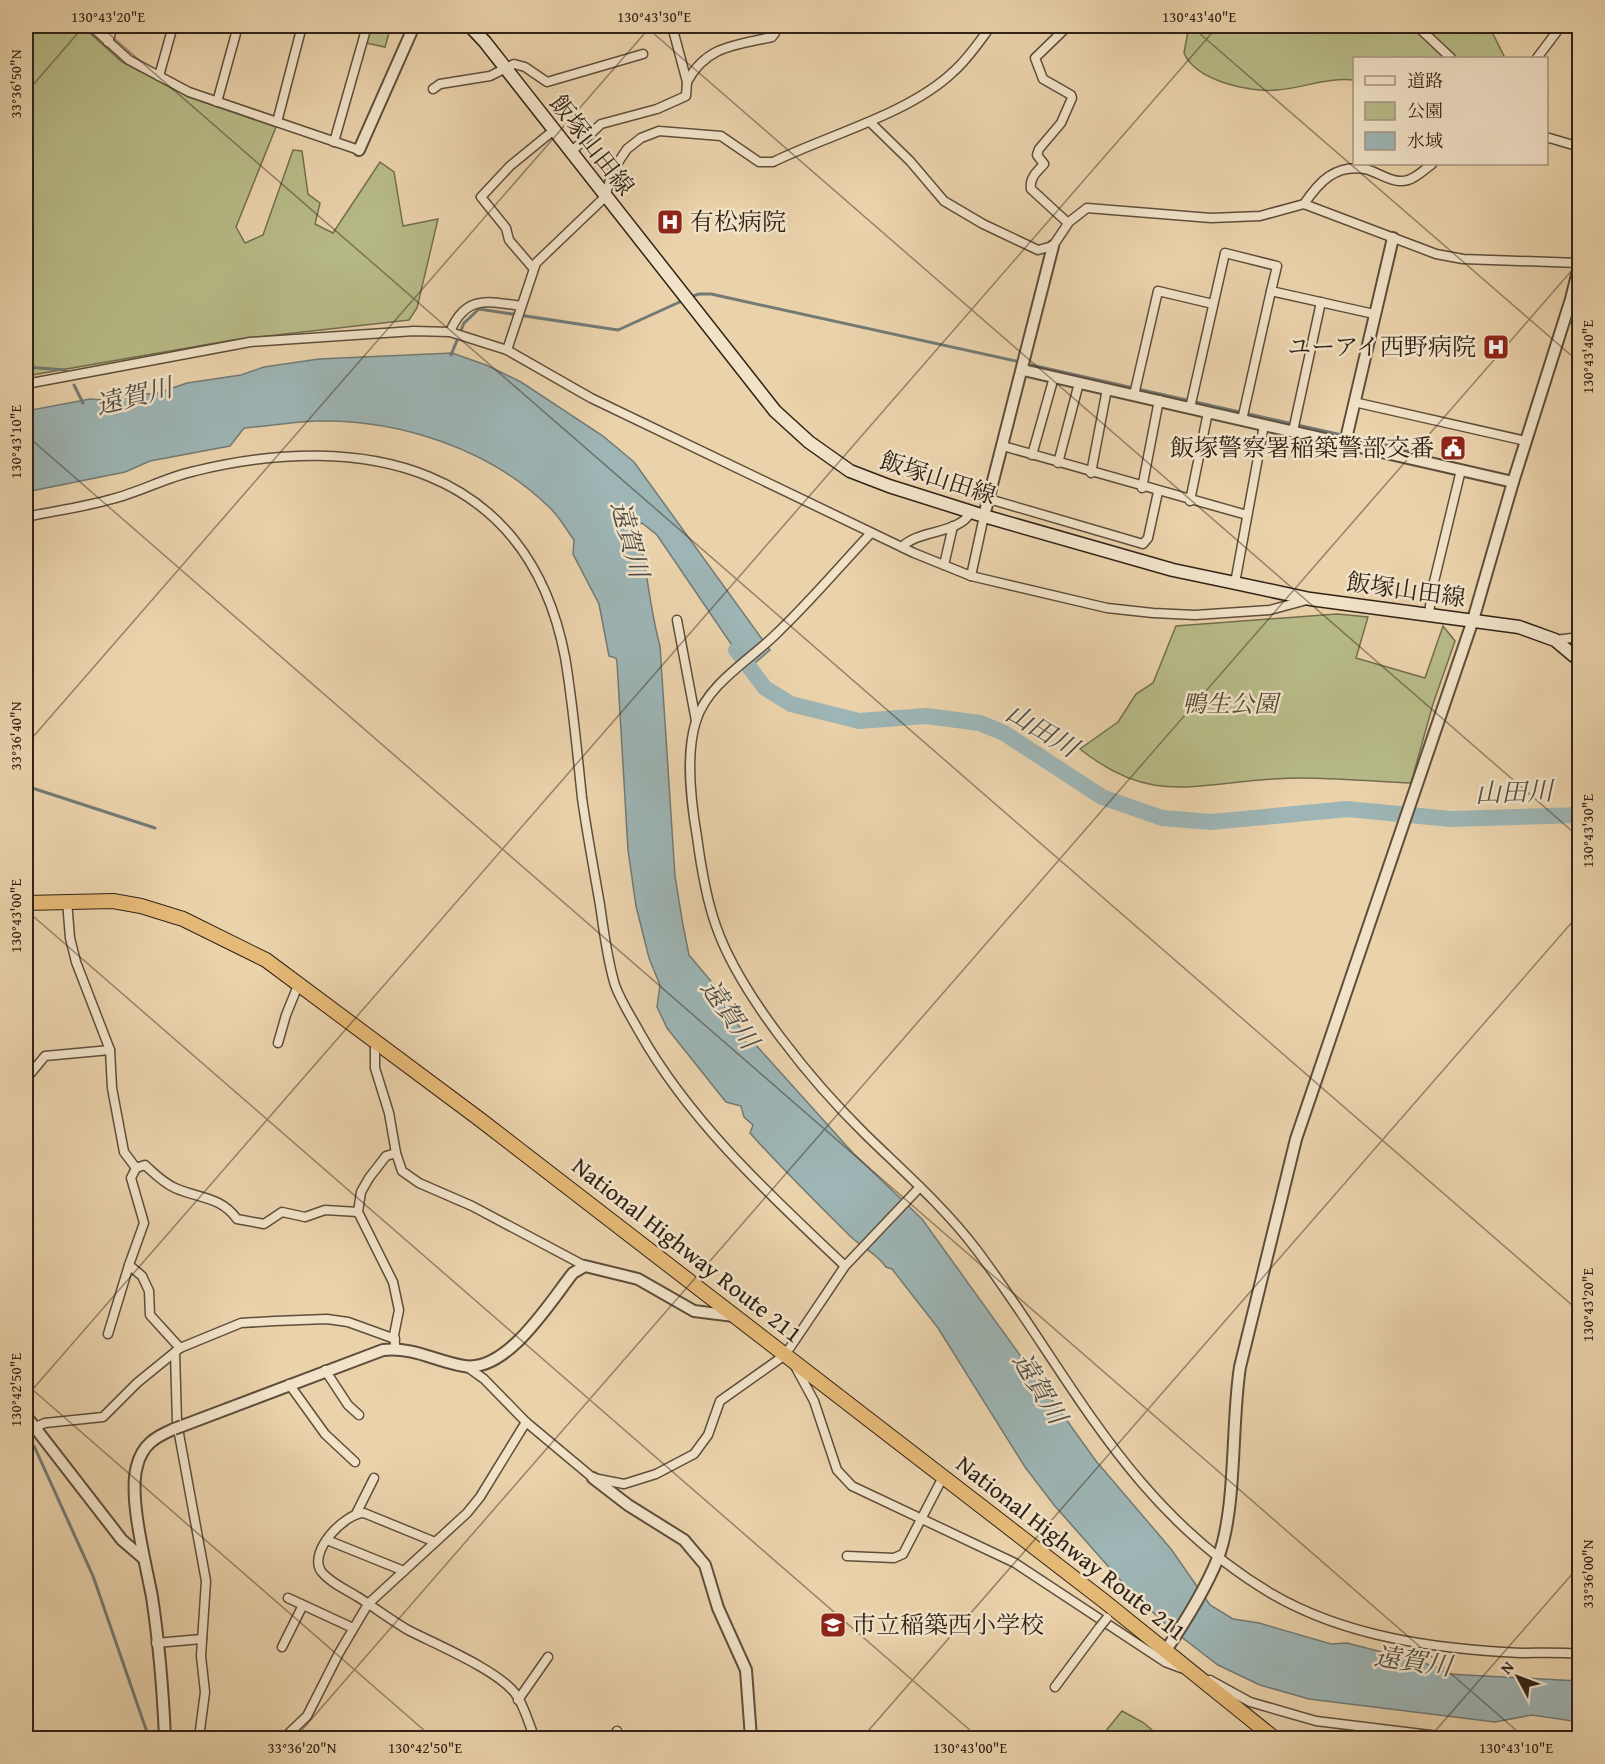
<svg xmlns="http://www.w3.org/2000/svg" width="1605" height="1764" font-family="'Gentium Book Plus','Noto Serif JP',serif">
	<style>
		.green { fill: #b7bb88; stroke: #746e4f; stroke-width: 1.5 }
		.water { fill: #9db5b5; stroke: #727a75; stroke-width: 1.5 }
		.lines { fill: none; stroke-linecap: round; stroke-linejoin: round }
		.stream { stroke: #727a75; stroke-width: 3 }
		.river { stroke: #9db5b5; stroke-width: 16 }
		.minor-casing { stroke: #5f4e3b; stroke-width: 11 }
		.tertiary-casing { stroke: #5f4e3b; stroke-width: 14 }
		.secondary-casing { stroke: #312216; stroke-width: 15 }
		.trunk-casing { stroke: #312216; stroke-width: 16 }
		.minor { stroke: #f1e2c8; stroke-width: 8 }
		.tertiary { stroke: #f1e2c8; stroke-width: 10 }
		.secondary { stroke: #f1e2c8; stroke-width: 12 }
		.trunk { stroke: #e5b976; stroke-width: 14 }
		.minor-bridge-casing { stroke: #5f4e3b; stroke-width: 11; stroke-linecap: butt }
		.tertiary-bridge-casing { stroke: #5f4e3b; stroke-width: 14; stroke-linecap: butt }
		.minor-bridge { stroke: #f1e2c8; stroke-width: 8 }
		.tertiary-bridge { stroke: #f1e2c8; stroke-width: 10 }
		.ticks { fill: none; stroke: #312216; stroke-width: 1.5; stroke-opacity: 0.45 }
		.labels { text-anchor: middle; stroke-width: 5; stroke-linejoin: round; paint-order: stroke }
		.street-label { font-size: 24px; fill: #312216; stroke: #f1e2c8 }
		.poi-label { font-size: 24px; fill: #312216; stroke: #f1e2c8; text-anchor: start }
		.park-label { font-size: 24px; font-style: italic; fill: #524832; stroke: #f1e2c8 }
		.water-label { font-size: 26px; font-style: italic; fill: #514e46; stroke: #f1e2c8 }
		.neatline { fill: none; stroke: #312216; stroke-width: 2 }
		.ticks-label { font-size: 15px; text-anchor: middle; fill: #312216 }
	</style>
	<rect width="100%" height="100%" fill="#ead2ab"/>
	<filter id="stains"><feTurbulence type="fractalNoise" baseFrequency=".00333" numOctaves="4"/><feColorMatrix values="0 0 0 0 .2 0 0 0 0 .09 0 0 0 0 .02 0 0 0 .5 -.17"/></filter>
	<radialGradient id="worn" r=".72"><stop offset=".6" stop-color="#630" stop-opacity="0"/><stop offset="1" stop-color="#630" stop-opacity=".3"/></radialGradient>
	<g class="green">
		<path d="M26,26H82L122,62L189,97L276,127L236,227L245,243L263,235L293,150L302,151L308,194L320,203L315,224L333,233L380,162L394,172L403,226L438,219L417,308L409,320L233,340L26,376Z"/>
		<path d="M371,26H391L385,47L366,43Z"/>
		<path d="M1189,26H1489L1505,58H1354V80C1328,77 1303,88 1277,90C1249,93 1195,80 1184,53Z"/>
		<path d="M1337,614L1368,617L1356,658L1425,678L1443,626L1455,641L1433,704L1411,783C1366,781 1318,776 1273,779C1193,784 1150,805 1080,749L1118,722L1136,694L1153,683L1176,626Z"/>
		<path d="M1122,1711L1144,1723L1161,1738H1100Z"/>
	</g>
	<path class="water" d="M452,353L486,365L521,382L603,436L634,462L770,650L748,669L657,535L642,523L637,526C647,565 649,607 660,646L675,876L683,925L689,955L715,986L713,993L725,1002V1009L743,1031L746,1043L755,1044L853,1153L922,1219L1096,1461L1171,1549L1210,1605L1233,1619L1259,1623L1331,1644L1347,1643L1409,1659L1437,1667L1448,1674L1579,1681V1722L1532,1715L1495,1722L1309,1699L1260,1685L1218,1665L1171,1629L1130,1591L1054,1505L1025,1467L938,1328L892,1269L886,1267C877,1254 863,1248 851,1237C817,1203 782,1169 750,1133L753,1125L744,1117L741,1106L726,1102L667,1028L657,1007L660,985L649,958L636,906L628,850L617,662L616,658L609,656L599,604L573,554L574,540C566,529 559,516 549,507C490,449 399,419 317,421C293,422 268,426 244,428L230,446L150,461L125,472L26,492V411L90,399L115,401L125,396L158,393L187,383L241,375L264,367L319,359Z"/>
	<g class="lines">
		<g class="stream">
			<path d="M690,297L699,294H711L1020,362"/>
			<path d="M451,355L464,323L479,309L618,330L684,300"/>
			<path d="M1027,364L1417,452"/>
			<path d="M26,367L66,370"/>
			<path d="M74,385L83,403"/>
			<path d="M26,786L155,828"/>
			<path d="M26,1436L35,1448L93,1576L149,1738"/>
		</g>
		<path class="river" d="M736,650L765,688L791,704L859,721L926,716L980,723L1004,733L1102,797L1162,818L1211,822L1347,809L1451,819L1580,815"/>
		<defs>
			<g id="minor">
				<path d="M91,26L129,60L189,92L359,150"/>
				<path d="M1417,26L1451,58"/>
				<path d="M108,42L113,26"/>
				<path d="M1537,58L1561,26"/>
				<path d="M159,76L173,26"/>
				<path d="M687,82C706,46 735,45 772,37L775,33L773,26"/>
				<path d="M433,89L440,84L490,76L514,64L525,67L547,82L643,54"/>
				<path d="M217,102L238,26"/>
				<path d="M277,122L302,26"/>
				<path d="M871,123L910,161L944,201L983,224L1038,250L1053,246L1069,222L1087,208L1211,218L1260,216L1304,204L1436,254L1463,259L1579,263"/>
				<path d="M1546,137L1580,147"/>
				<path d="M334,142L367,26"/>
				<path d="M571,152L601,124L657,109L686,96L687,82L672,26"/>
				<path d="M1304,204C1319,182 1335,164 1365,169C1376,171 1388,181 1400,181C1412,182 1424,170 1432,164"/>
				<path d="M1068,223L1031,189C1029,178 1037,172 1044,164L1037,155L1039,149L1061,123L1072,98L1071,95L1043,79L1035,58L1068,26"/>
				<path d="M533,268L509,240L506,228L481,197L510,166L554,130"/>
				<path d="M450,332C465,295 487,301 521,306"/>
				<path d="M507,350L536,263L605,197L613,170L627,149L641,138L659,131L721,136L759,162H773C828,135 909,114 953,72C968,59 979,42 991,26"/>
				<path d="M26,384L250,342L414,331L450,332L507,350L591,398L914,553L971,576L1107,608L1153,613L1195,615L1270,610L1307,600"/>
				<path d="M1134,395L1158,291L1213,304"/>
				<path d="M1354,402L1526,441"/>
				<path d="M1190,408L1225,253L1277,266L1271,291L1374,314"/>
				<path d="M1242,420L1271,291"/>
				<path d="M1293,431L1321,302"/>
				<path d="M1003,446L1247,515"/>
				<path d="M1032,455L1054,377"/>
				<path d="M1058,463L1079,383"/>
				<path d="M1091,473L1107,389"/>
				<path d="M1142,488L1159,400"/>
				<path d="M989,499L1143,544L1148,538L1158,492"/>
				<path d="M1190,501L1208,412"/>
				<path d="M26,517C54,511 84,507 112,499C140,492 167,477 195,471C363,430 528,465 565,657C573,704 577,751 582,798C587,834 594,870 600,905C604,932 607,959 615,985C621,1002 632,1018 640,1033C691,1123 770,1195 845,1266"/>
				<path d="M871,533C839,567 808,604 774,636C748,661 707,685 696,721C685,755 691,802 697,837C701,867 706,898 716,926C740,995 814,1084 866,1135C904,1172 944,1207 976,1249C1072,1377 1127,1508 1272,1594C1346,1637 1436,1649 1521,1653C1541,1653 1560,1652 1580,1654"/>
				<path d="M902,547C919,529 958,535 971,512"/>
				<path d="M944,565L953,526"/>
				<path d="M971,576L984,516"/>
				<path d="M1235,583L1264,425"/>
				<path d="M1429,614L1432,590L1461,470"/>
				<path d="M677,620L696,721"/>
				<path d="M1555,640L1580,637"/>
				<path d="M67,901L70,938L76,962L110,1050L112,1088L124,1152L136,1168"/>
				<path d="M375,1041V1068L389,1113L396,1153L402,1171L419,1183L472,1206L585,1266"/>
				<path d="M278,1043L286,1015L299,983"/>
				<path d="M26,1079L45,1056L110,1050"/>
				<path d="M108,1334L129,1265"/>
				<path d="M395,1344L394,1335L399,1310L393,1282L358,1212L361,1192L369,1178L386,1156L396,1153"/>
				<path d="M180,1348L241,1323L275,1321L327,1319L348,1322L395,1339"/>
				<path d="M466,1366L484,1379L526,1422L593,1478L624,1484L656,1474L694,1454L708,1435L720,1401L785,1355L845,1266L920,1187"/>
				<path d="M795,1366L814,1401L837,1470L852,1486L1015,1563L1165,1662L1181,1668"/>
				<path d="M325,1370L348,1405L359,1415"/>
				<path d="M289,1384L325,1434L355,1462"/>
				<path d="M35,1427L45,1423L103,1417L137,1383L175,1352"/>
				<path d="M356,1514L374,1478"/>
				<path d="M327,1540L404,1571"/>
				<path d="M435,1542L364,1513C345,1513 308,1551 321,1571C329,1582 347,1590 358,1597C375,1608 391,1620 408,1630C435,1644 501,1671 517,1696C525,1708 529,1725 535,1738"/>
				<path d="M847,1556L894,1558L903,1554L943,1477"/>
				<path d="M288,1598L353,1628"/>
				<path d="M156,1643L202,1639"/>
				<path d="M282,1647L303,1605"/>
				<path d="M1210,1680L1250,1702L1316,1721L1455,1738"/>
				<path d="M1055,1687L1099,1628"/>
				<path d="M518,1700L548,1657"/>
				<path d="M199,1738L205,1692L201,1656L206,1581L177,1423L175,1352L180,1348L150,1315L149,1291L142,1276L129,1265L144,1223L131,1178L136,1168L145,1165C155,1174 162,1182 175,1188C200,1199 220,1196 237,1219L264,1224L282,1212L305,1217L325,1210L358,1212"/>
				<path d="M284,1738L307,1716L339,1653L368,1604L467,1513L480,1497L526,1422"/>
				<path d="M613,1738L617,1731"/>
			</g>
			<g id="tertiary">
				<path d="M359,150L414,26"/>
				<path d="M1023,370L1513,482"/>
				<path d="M1345,443L1393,238"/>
				<path d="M984,516L1053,246"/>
				<path d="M26,1416L122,1540L143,1558"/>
				<path d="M182,1426L383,1350C415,1347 434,1361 464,1366C507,1373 550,1302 573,1273L585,1266L638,1279L694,1311L734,1316"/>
				<path d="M593,1478L628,1505L684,1540L705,1565L718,1608L746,1670L751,1738"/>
				<path d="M1166,1650C1185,1622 1205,1590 1218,1558C1237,1508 1231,1424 1240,1367L1296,1139L1473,620L1513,482L1571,299L1580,263"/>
				<path d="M165,1738C163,1692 159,1643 152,1597C146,1564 128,1497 137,1466C142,1445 155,1437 174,1429"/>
			</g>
			<path id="secondary" d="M470,26L485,42L775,411L809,442L850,471L889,486L984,516L1173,570L1235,583L1310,599L1519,627L1555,640L1580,661"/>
			<path id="trunk" d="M26,903L113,901L141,906L183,919L266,960L478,1118L1104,1601L1274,1738"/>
		</defs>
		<use href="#minor" class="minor-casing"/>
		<use href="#tertiary" class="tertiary-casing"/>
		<use href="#secondary" class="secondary-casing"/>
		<use href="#trunk" class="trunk-casing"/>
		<use href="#minor" class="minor"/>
		<use href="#tertiary" class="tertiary"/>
		<use href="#secondary" class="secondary"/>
		<use href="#trunk" class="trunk"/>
		<defs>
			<path id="minor-bridge" d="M1099,1628L1107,1618"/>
			<path id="tertiary-bridge" d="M174,1429L182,1426"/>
		</defs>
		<use href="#minor-bridge" class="minor-bridge-casing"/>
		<use href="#tertiary-bridge" class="tertiary-bridge-casing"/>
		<use href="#minor-bridge" class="minor-bridge"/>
		<use href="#tertiary-bridge" class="tertiary-bridge"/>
	</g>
	<path class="ticks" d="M100,26L1580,1312M645,26L1580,838M1191,26L1580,363M26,93L84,26M26,435L1525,1738M26,745L651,26M26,910L979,1738M26,1384L433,1738M26,1397L1218,26M295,1738L1580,261M862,1738L1580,913M1429,1738L1580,1565"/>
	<defs>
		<symbol id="hospital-square" viewBox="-11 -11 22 22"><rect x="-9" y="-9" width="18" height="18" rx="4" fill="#8f2418" stroke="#f1e2c8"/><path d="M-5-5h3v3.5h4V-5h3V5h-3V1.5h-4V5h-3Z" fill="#fff"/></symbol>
		<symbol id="civic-square" viewBox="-11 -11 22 22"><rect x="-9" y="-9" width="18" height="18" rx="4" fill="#8f2418" stroke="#f1e2c8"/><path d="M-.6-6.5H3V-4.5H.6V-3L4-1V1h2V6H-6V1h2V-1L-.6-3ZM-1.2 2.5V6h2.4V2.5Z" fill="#fff"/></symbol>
		<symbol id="school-square" viewBox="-11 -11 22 22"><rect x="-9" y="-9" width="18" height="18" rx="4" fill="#8f2418" stroke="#f1e2c8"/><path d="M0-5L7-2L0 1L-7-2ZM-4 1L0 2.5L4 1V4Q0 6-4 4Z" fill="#fff"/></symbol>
	</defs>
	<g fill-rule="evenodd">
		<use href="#hospital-square" x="655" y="207" width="30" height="30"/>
		<use href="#hospital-square" x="1481" y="332" width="30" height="30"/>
		<use href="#civic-square" x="1438" y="433" width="30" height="30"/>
		<use href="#school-square" x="818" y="1610" width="30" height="30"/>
	</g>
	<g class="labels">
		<g class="street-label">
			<text transform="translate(592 145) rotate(52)" y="8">飯塚山田線</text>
			<text transform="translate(938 478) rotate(18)" y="8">飯塚山田線</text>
			<text transform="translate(1406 590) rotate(8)" y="8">飯塚山田線</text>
			<text transform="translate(687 1250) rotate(38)" y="8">National Highway Route 211</text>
			<text transform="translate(1071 1548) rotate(38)" y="8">National Highway Route 211</text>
		</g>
		<g class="poi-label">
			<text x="690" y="230">有松病院</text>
			<text x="1476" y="355" text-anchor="end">ユーアイ西野病院</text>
			<text x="1434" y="456" text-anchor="end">飯塚警察署稲築警部交番</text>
			<text x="852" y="1633">市立稲築西小学校</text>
		</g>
		<g class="park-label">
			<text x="1230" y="712">鴨生公園</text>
		</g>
		<g class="water-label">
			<text transform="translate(134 396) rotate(-14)" y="9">遠賀川</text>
			<text transform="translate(630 539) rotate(75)" y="9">遠賀川</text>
			<text transform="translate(1042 730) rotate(31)" y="9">山田川</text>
			<text transform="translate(1514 792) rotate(-2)" y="9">山田川</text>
			<text transform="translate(730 1014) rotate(55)" y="9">遠賀川</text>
			<text transform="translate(1040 1388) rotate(59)" y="9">遠賀川</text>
			<text transform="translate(1413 1661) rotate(8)" y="9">遠賀川</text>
		</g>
	</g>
	<rect width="1605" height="1764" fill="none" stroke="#ead2ab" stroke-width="66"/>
	<rect x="1353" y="57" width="195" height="108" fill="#f1e2c8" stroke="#a49581" stroke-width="1.5"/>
	<rect x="1365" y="76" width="30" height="9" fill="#f1e2c8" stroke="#a49581" stroke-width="1.5"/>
	<text x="1407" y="87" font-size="18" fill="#312216">道路</text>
	<rect x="1365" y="102" width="30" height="18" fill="#b7bb88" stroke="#a49581" stroke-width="1.5"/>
	<text x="1407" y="117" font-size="18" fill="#312216">公園</text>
	<rect x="1365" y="132" width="30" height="18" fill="#9db5b5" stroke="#a49581" stroke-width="1.5"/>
	<text x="1407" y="147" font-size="18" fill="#312216">水域</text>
	<g transform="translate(1518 1677) rotate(311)" stroke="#f1e2c8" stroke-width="4.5" paint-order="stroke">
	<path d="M0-4.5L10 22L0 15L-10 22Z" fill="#312216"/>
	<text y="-9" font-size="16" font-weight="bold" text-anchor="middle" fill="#312216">N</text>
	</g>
	<rect x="33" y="33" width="1539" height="1698" class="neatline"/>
	<g class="ticks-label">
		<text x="108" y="22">130°43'20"E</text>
		<text x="654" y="22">130°43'30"E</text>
		<text x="1199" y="22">130°43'40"E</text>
		<text transform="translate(16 84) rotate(-90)" y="5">33°36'50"N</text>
		<text transform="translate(1588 357) rotate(-90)" y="5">130°43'40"E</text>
		<text transform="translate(16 442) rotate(-90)" y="5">130°43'10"E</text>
		<text transform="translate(16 736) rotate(-90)" y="5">33°36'40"N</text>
		<text transform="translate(1588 831) rotate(-90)" y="5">130°43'30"E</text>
		<text transform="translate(16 916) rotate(-90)" y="5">130°43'00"E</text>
		<text transform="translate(1588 1305) rotate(-90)" y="5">130°43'20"E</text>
		<text transform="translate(16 1390) rotate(-90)" y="5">130°42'50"E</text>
		<text transform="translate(1588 1574) rotate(-90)" y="5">33°36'00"N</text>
		<text x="302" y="1753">33°36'20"N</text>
		<text x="425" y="1753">130°42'50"E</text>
		<text x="970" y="1753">130°43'00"E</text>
		<text x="1516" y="1753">130°43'10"E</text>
	</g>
	<rect width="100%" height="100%" filter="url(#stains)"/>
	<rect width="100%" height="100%" fill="url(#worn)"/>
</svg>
